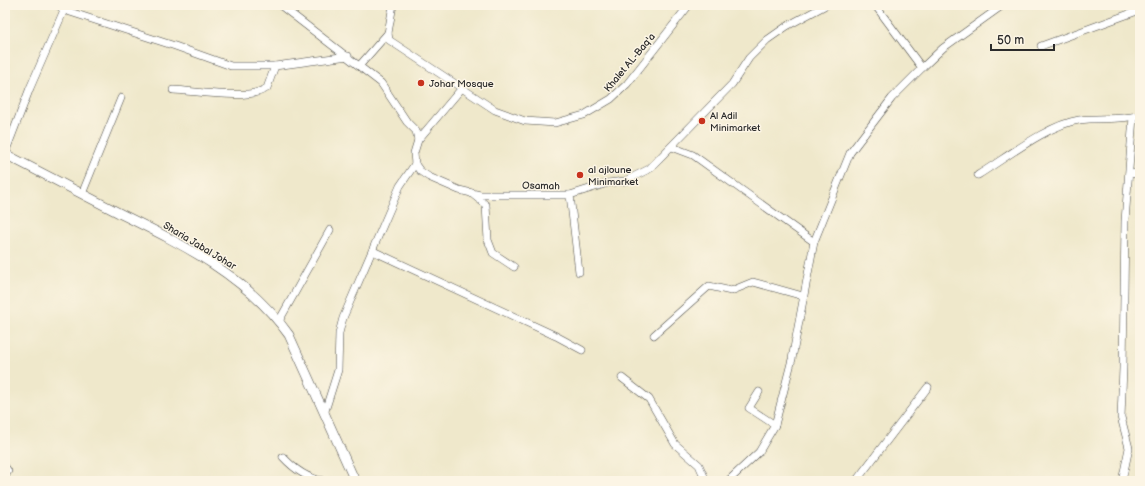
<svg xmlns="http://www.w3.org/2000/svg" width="1145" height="486" font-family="'Balsamiq Sans',sans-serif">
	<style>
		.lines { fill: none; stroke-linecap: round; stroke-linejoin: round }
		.minor-casing { stroke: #484743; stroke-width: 8 }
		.tertiary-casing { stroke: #484743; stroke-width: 10 }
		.minor { stroke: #fff; stroke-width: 7 }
		.tertiary { stroke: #fff; stroke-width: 9 }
		.poi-dot { fill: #c8321e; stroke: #fcf5e5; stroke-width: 1.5 }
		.labels { text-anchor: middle; stroke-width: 3; stroke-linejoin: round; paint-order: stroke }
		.street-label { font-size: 10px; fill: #2b2b2b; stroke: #fcf5e5 }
		.poi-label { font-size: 10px; fill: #2b2b2b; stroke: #fcf5e5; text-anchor: start }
	</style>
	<rect width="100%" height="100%" fill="#fcf5e5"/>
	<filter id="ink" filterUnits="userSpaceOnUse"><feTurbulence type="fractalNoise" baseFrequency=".025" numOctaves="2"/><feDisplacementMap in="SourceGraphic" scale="8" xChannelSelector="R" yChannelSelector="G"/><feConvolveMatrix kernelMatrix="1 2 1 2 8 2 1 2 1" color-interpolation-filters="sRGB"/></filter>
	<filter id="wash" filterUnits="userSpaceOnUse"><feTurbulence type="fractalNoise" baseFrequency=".012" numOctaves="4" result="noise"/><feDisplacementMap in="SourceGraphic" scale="16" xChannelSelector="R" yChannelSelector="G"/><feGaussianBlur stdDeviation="0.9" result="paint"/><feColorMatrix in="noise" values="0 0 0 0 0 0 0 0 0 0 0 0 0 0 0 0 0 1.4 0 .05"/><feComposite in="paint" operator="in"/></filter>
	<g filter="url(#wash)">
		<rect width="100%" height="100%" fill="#efe8cb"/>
	</g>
	<g filter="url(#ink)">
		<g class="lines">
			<defs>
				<g id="minor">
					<path d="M58,5L64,10L175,46L231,66H275L348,56"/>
					<path d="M280,5L381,83L407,122L416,131L418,140L414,153L415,164L420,171L429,177L459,190L480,195H570L608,183L625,181L649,169L732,84L749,58L767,40L787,26L826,5"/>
					<path d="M875,5L922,68"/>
					<path d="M388,33L389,40L495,110L525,121L555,123L584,115L611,99L627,84L689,5"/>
					<path d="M1041,46L1140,10"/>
					<path d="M360,65L388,33L393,5"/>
					<path d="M173,90C198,91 247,101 267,88L275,66"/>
					<path d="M418,140L462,88"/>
					<path d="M672,147L693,155L814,242"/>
					<path d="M5,153L30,88L64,10"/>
					<path d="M1129,174L1140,173"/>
					<path d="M978,175C1006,158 1047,125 1079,120C1099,117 1120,121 1140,115"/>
					<path d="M471,193L486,205L488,240L493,253L514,267"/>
					<path d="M82,194L121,98"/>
					<path d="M570,195L579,272"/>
					<path d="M373,251L556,336L582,350"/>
					<path d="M279,321L330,230"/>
					<path d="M654,335L709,286L731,291L753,282L803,296"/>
					<path d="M622,378L649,399L675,444L699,465L706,481"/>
					<path d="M759,392L749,408L775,425"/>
					<path d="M325,411L338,370L339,333L343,318L400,186L415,164"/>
					<path d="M283,457C294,469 306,478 323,481"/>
					<path d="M5,467L8,471L5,477"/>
					<path d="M728,481L759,452L775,425L792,359L814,242L850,153L892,98L922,68L943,48L1003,5"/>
					<path d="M856,481L928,387"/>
					<path d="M1122,481L1129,448L1121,417L1123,368L1125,221L1133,117"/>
				</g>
				<path id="tertiary" d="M5,154C44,174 83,194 121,214C184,245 247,276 289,335L355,481"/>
			</defs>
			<use href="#minor" class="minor-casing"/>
			<use href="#tertiary" class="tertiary-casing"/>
			<use href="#minor" class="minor"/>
			<use href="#tertiary" class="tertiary"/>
		</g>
	</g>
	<g class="poi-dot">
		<circle cx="421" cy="83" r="4"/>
		<circle cx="702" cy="121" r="4"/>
		<circle cx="580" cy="175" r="4"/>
	</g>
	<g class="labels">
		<g class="street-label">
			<text transform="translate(629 62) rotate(-50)" y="4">Khalet AL-Baq'a</text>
			<text transform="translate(541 185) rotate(1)" y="4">Osamah</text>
			<text transform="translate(200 245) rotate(31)" y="4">Sharia Jabal Johar</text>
		</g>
		<g class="poi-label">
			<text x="429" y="87">Johar Mosque</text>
			<text x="710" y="119">Al Adil<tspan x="710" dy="12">Minimarket</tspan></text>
			<text x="588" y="173">al ajloune<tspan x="588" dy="12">Minimarket</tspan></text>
		</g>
	</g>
	<rect width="1145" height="486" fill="none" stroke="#fcf5e5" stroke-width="20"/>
	<path d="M991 44v6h63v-6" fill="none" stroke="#2b2b2b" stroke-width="2"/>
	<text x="997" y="44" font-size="12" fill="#2b2b2b" stroke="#fcf5e5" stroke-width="3" paint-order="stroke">50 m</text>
</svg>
